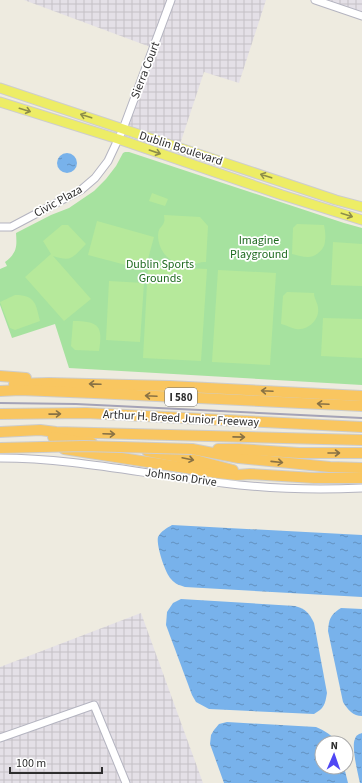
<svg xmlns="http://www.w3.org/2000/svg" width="362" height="783" font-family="'Source Sans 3',sans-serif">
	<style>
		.industrial { fill: url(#industrial-grid) }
		.grass { fill: #a6e29f }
		.pitch { fill: #b6e99b }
		.water { fill: url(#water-ripples) }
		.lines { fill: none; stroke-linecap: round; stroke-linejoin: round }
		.minor-casing { stroke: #b4b4c0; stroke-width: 9 }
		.major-casing { stroke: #cdcdcd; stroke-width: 11 }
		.highway-casing { stroke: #cdcdcd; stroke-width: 12 }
		.minor { stroke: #fff; stroke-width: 7 }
		.major { stroke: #eded66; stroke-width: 9 }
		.highway { stroke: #f9c660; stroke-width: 10 }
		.rail { stroke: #a4a3b7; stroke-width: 2 }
		.highway-bridge-casing { stroke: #cdcdcd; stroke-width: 12; stroke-linecap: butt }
		.highway-bridge { stroke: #f9c660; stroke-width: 10 }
		.oneway { stroke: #8d8d4a }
		.oneway2 { stroke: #897244 }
		.labels { text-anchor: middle; stroke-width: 3.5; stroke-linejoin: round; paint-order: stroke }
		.shield { fill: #fff; stroke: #6c6c6c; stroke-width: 1 }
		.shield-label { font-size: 11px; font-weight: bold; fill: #2d2d2d }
		.street-label { font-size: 12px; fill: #2d2d2d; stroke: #fff }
		.park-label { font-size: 12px; fill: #1e6a1f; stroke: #fff }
	</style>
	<defs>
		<pattern id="industrial-grid" width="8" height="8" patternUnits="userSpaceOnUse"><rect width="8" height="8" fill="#e4e0e7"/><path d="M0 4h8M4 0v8" fill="none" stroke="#c4c0c6"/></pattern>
		<pattern id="water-ripples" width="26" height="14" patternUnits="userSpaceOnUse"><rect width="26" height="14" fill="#78b2eb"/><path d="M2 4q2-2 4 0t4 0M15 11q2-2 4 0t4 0" fill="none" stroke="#6391bf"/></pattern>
	</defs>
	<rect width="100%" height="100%" fill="#eeebe0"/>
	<g class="industrial">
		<path d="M24,0H266L239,83L204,72L179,147L123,129L153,48Z"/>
		<path d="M315,0H362V16Z"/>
		<path d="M141,613L203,783H0V667Z"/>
	</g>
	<path class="grass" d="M125,152H129L344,223L362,228V385L69,368L55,324L12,338L0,305V269L7,266L5,262C17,253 17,247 16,233L51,215L69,208L94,191L106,179L116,166L123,153Z"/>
	<g class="pitch">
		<path d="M152,193L168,199L165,206L149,201Z"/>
		<path d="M164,215L200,217L208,226L206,262C198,262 198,264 191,265C173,267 158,253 158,235C159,226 162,228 164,222C165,220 164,217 164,215Z"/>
		<path d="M97,221L154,237L145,270L88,255Z"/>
		<path d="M297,224L324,225C325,230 326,236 325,241C325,249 316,257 308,257C303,257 297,255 292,254L293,228Z"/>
		<path d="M62,225H68L86,244C72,258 72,262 53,256L91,299L64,321L25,277L51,254L43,241Z"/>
		<path d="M333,242L362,244V286L331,285Z"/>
		<path d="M148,266L207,269L201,361L143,358Z"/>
		<path d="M218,270L276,273L270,365L212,362Z"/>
		<path d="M109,281L144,283L140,342L106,340Z"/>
		<path d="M287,292L314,293C314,299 318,303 318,308C320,320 307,331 296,329C291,328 286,325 281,324L283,296Z"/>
		<path d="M15,295C36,295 36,305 40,321L15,330L10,328L0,302Z"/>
		<path d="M323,318L362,319V358L321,356Z"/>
		<path d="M73,321C99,321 103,326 99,351L75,350L71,346Z"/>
	</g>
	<g class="water">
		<circle cx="67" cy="163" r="10"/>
		<path d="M172,525L362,535V597L185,587C179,585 175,584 171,579C165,573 156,545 158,537C161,531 167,528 172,525Z"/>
		<path d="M181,599L295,606C306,609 309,613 314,623L327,693C325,705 324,708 314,714L209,709L196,702L192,695L166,625L167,612L173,603Z"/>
		<path d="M341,608L362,609V716C353,716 348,710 343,702L328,631C329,619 330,615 341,608Z"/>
		<path d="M227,722L316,727C325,731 332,735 338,743H322V767H344L348,783H224L210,744L211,735L214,730L219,724Z"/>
		<path d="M362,733V783H360C358,774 351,746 355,739C356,735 359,734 362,733Z"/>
	</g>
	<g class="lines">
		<defs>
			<g id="minor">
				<path d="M315,0L362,16"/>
				<path d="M0,227H11L81,190L95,178L108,161L123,129L171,0"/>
				<path d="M0,458C75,458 148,475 223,483C269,489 315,490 362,488"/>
				<path d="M0,738L94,705L126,783"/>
			</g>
			<g id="major">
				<path d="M0,88L336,200L362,207"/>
				<path d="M0,102L118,139L282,195L362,220"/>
			</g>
			<g id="highway">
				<path d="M0,376L26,378"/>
				<path d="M14,384L49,383L169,386L362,396"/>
				<path d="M0,391L20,390L94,393L362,406"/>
				<path d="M0,414L86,413L362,427"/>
				<path d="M0,432L40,430L56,432L362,440"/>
				<path d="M53,437L67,440L92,443"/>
				<path d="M64,449L218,473L237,475L250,474L314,478H362"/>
				<path d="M192,449L239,458L330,467L362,468"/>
				<path d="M218,449H239L299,453H362"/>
				<path d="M147,451L199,461L233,470"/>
			</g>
		</defs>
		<use href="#minor" class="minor-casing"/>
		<use href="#major" class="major-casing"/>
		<use href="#highway" class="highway-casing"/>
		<use href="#minor" class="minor"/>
		<use href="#major" class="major"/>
		<use href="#highway" class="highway"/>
		<path class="rail" d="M0,403L76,404L362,418"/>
		<defs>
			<path id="highway-bridge" d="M0,448L84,446L192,449"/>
		</defs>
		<use href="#highway-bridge" class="highway-bridge-casing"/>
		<use href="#highway-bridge" class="highway-bridge"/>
	</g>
	<defs><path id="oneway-shaft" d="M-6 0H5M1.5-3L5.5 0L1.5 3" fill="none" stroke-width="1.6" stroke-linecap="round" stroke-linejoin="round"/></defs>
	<g class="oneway">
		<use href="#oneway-shaft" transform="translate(25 110) rotate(17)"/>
		<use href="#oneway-shaft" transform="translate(86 116) rotate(-162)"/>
		<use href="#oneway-shaft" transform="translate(155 152) rotate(19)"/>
		<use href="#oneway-shaft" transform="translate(266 176) rotate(-162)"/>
		<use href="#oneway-shaft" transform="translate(347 215) rotate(18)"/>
	</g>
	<g class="oneway2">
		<use href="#oneway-shaft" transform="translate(95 384) rotate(-178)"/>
		<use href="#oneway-shaft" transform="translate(267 391) rotate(-177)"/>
		<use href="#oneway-shaft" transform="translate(151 396) rotate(-177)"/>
		<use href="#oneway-shaft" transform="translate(323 404) rotate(-177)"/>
		<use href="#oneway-shaft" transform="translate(55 414) rotate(-1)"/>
		<use href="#oneway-shaft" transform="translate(109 434) rotate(2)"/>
		<use href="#oneway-shaft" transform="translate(239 437) rotate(1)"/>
		<use href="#oneway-shaft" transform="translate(334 453)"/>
		<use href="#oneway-shaft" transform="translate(188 459) rotate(12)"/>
		<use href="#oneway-shaft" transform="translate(277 462) rotate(6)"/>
	</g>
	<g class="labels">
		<rect class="shield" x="165" y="388" width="32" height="18" rx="3"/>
		<g class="shield-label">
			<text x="181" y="401">I 580</text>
		</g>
		<g class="street-label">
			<text transform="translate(145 70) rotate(-69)" y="4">Sierra Court</text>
			<text transform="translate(181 148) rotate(18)" y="4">Dublin Boulevard</text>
			<text transform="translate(58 201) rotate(-29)" y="4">Civic Plaza</text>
			<text transform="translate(181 418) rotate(3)" y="4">Arthur H. Breed Junior Freeway</text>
			<text transform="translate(181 477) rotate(8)" y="4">Johnson Drive</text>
		</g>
		<g class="park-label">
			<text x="259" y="244">Imagine<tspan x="259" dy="14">Playground</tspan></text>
			<text x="160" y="268">Dublin Sports<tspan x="160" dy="14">Grounds</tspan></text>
		</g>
	</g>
	<g transform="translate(334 755) rotate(2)"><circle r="19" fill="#ffffff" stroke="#ababab"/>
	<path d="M0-3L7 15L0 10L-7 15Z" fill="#4f47f4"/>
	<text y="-6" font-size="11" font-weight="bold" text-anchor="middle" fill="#2d2d2d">N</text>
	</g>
	<path d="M10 767v6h92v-6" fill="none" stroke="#2d2d2d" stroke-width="2"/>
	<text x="16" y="767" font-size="12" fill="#2d2d2d" stroke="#ffffff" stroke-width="3" paint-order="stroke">100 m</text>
</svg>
